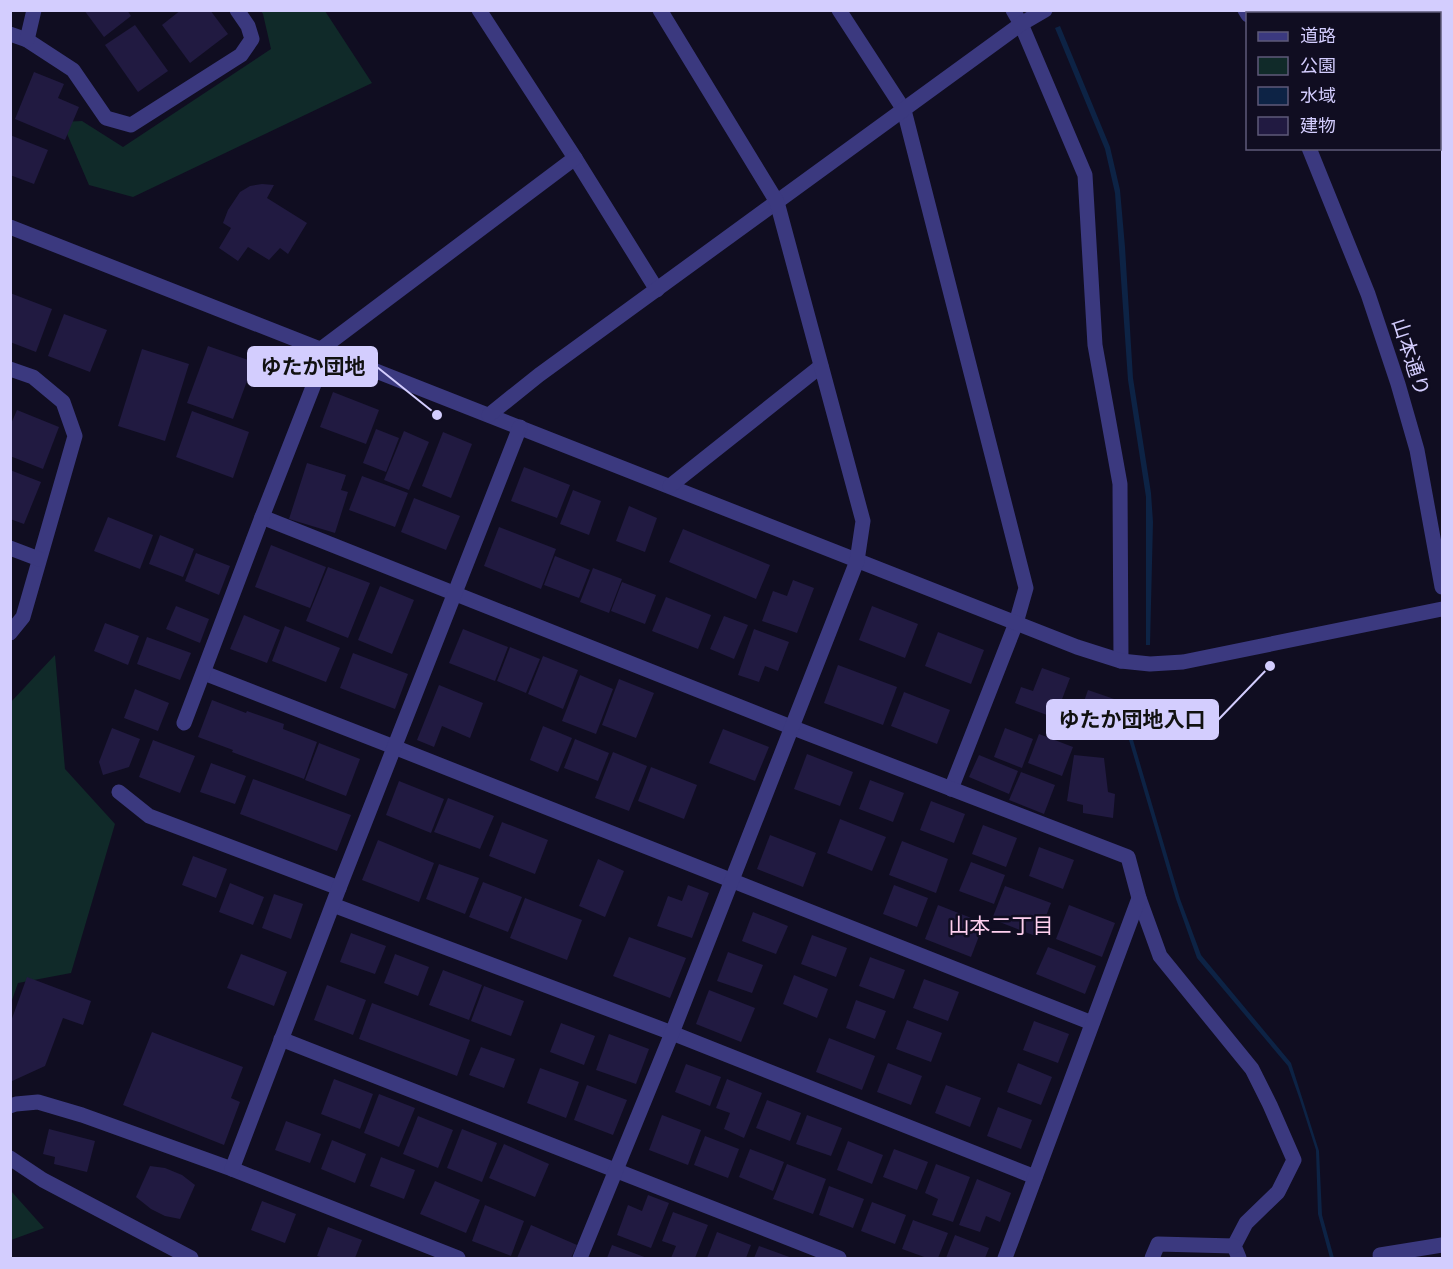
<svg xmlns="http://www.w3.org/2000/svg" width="1453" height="1269" font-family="Manrope,'Noto Sans JP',sans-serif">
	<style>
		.green { fill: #102a29 }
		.water { fill: #0d2345 }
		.building { fill: #211a41 }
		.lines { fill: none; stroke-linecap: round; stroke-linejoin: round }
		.minor { stroke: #3b397f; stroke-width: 15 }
		.labels { text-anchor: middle; stroke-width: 5; stroke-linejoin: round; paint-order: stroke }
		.street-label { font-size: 20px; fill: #d3cdfe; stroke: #100d21 }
		.neighbourhood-label { font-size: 21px; fill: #fecfee; stroke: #100d21 }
		.leader { fill: none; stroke: #d3cdfe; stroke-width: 2 }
		.callout-dot { fill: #d3cdfe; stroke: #100d21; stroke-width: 2 }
		.callout { fill: #d3cdfe; stroke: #d3cdfe; stroke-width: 2 }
		.callout-label { font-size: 21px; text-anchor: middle; font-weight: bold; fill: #111 }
	</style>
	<rect width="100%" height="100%" fill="#100d21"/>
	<g class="green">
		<path d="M261,11H325L372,83L133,197L89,185L62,122L82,121L123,147L271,49L263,14Z"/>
		<path d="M1369,11H1442V93L1440,95V14H1370Z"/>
		<path d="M55,655L65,769L115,824L71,973L18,983L11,1003V702Z"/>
		<path d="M11,1191L44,1228L11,1240Z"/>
	</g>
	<g class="water">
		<path d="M1060,26L1110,147L1120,190L1125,247L1133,378L1151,493L1153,522L1150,645H1146V497L1128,380L1115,193L1105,149L1055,28Z"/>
		<path d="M1124,723H1128L1180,899L1201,955L1291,1063L1319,1151L1322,1215L1334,1258H1330L1318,1214L1316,1150L1300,1100L1288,1066L1197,958L1176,899Z"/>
	</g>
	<g class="building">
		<path d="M84,10H127L131,16L104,37Z"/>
		<path d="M181,10H210L228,34L190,63L162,25Z"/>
		<path d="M135,25L168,71L138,92L105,45Z"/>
		<path d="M34,72L64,84L58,98L79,107L65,140L15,119Z"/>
		<path d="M10,135L48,150L34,184L10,175Z"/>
		<path d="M262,184L274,185L267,198L307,223L288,254L280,248L269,260L248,247L238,261L219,248L231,228L223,223L228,210L240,192L250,186Z"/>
		<path d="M10,293L52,309L36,352L10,342Z"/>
		<path d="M64,314L107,330L90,372L48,356Z"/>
		<path d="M208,346L254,362L233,419L187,403Z"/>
		<path d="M142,349L189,364L165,441L118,426Z"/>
		<path d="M333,392L379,410L366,444L320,427Z"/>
		<path d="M17,410L59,427L43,469L10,456V426Z"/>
		<path d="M192,411L249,432L233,478L176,457Z"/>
		<path d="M376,429L399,438L386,472L363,463Z"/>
		<path d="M404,431L429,442L409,490L384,480Z"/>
		<path d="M443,432L472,444L451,498L422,486Z"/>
		<path d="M307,463L346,475L341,490L348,492L335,533L289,519Z"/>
		<path d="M524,467L570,485L557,518L511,501Z"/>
		<path d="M10,470L41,482L24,524L10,519Z"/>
		<path d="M362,476L408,493L395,527L349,510Z"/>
		<path d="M573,490L601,501L589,535L560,524Z"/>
		<path d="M414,498L460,516L446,550L401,532Z"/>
		<path d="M629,506L657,518L645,552L616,541Z"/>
		<path d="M108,517L153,535L140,569L94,551Z"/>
		<path d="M499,527L556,549L541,589L484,566Z"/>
		<path d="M683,529L770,565L756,599L669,562Z"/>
		<path d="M160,535L194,549L183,577L149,564Z"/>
		<path d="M271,545L326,567L310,608L255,587Z"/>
		<path d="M196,553L230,566L219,595L185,581Z"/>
		<path d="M555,556L590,570L579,598L544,585Z"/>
		<path d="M328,567L370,583L348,638L306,621Z"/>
		<path d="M593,568L622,579L609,613L580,602Z"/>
		<path d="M793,580L814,588L797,633L762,621L773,591L787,596Z"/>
		<path d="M622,582L656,595L645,624L611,611Z"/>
		<path d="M380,586L414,600L392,654L358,640Z"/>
		<path d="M666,597L711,615L698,649L652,631Z"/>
		<path d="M176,606L209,619L200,643L166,629Z"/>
		<path d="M872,606L918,624L905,658L859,640Z"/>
		<path d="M244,615L280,630L267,663L230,649Z"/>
		<path d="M724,616L748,625L734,659L710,649Z"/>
		<path d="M105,623L139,636L128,665L94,651Z"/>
		<path d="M285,626L340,648L326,682L272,661Z"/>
		<path d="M463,629L508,647L495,681L449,663Z"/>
		<path d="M754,629L789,642L778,671L765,666L759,682L738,675Z"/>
		<path d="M938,632L984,650L971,684L925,666Z"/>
		<path d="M147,637L191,653L180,680L137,664Z"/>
		<path d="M510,647L540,659L526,693L497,681Z"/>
		<path d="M353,653L408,674L395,709L340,688Z"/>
		<path d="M543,656L578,670L563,709L528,694Z"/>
		<path d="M838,665L897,687L883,725L824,703Z"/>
		<path d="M1042,668L1070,678L1055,718L1015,703L1021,687L1033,691Z"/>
		<path d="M580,675L613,689L596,734L562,721Z"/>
		<path d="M619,679L654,693L636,738L602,725Z"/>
		<path d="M439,685L483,703L470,738L442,726L434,747L417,740Z"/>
		<path d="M135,689L169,703L158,731L124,718Z"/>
		<path d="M1088,690L1117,700L1106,734L1076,724Z"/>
		<path d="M904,692L950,710L937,744L891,726Z"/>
		<path d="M212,700L246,713L247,711L284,724L283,729L317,742L304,779L232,752L233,750L198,737Z"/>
		<path d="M543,726L572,738L558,772L530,760Z"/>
		<path d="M112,728L140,739L129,767L103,775L99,762Z"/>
		<path d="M1005,728L1033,739L1022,768L994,757Z"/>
		<path d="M723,729L769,747L755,781L709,763Z"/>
		<path d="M1039,734L1073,747L1062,776L1028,763Z"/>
		<path d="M575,739L609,753L598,781L564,768Z"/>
		<path d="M153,740L195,756L180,793L139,777Z"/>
		<path d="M319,743L360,759L346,796L305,780Z"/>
		<path d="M613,752L647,766L629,811L595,798Z"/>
		<path d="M807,754L853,772L840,806L794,789Z"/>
		<path d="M979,755L1018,771L1009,794L969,777Z"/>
		<path d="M1074,755L1104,758L1108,792L1115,794L1113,818L1083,813V805L1067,801Z"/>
		<path d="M211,763L246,776L235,804L200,792Z"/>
		<path d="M651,767L697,785L684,819L638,801Z"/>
		<path d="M1021,772L1055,785L1044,814L1009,800Z"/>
		<path d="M253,779L351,815L337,851L240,814Z"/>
		<path d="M870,780L904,793L893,822L859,809Z"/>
		<path d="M399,781L444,799L431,833L386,815Z"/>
		<path d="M448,798L494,816L480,849L434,832Z"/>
		<path d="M931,801L965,814L954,843L920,830Z"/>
		<path d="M840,819L886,837L872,871L827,853Z"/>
		<path d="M502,822L548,840L535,874L489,856Z"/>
		<path d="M983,825L1017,838L1006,867L972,854Z"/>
		<path d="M770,835L816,853L803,887L757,869Z"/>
		<path d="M378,840L434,863L419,902L362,880Z"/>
		<path d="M902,841L948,859L936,893L889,875Z"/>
		<path d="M1039,847L1074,860L1063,889L1029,876Z"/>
		<path d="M193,856L227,869L216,898L182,885Z"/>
		<path d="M598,859L624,871L605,917L579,906Z"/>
		<path d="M971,862L1005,875L994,904L959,891Z"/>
		<path d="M439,864L479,878L465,914L426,899Z"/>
		<path d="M483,882L522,897L508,932L469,917Z"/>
		<path d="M230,883L264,897L253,925L219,912Z"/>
		<path d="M688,885L709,893L692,938L657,926L668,896L682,901Z"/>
		<path d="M894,885L928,898L917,927L883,914Z"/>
		<path d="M1005,886L1051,903L1038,937L992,919Z"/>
		<path d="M274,894L303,904L291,939L262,928Z"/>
		<path d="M525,898L582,920L567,960L510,938Z"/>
		<path d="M938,905L984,923L971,957L925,939Z"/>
		<path d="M1069,905L1115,923L1102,957L1056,939Z"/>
		<path d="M753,912L788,926L776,954L742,941Z"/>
		<path d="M351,933L386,946L375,974L340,962Z"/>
		<path d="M812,935L847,948L836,977L801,964Z"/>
		<path d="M629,937L686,958L670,998L613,976Z"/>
		<path d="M1048,947L1096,966L1085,994L1036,974Z"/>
		<path d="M728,952L763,965L752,993L717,981Z"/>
		<path d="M241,954L287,972L274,1006L227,988Z"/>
		<path d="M395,954L429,967L418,996L384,983Z"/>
		<path d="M870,957L905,970L894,999L859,986Z"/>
		<path d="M443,970L482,985L469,1020L429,1005Z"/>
		<path d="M794,975L828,989L817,1018L783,1004Z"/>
		<path d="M27,977L91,1001L83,1025L63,1018L45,1066L10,1082V1024Z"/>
		<path d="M924,979L959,992L948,1021L913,1008Z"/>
		<path d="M327,985L366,1000L353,1035L314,1020Z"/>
		<path d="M484,986L524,1001L511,1036L471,1021Z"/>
		<path d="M709,990L755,1008L741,1042L696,1024Z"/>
		<path d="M856,1000L886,1011L875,1039L846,1028Z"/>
		<path d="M372,1003L470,1040L457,1076L359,1039Z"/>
		<path d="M907,1020L942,1033L931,1062L896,1049Z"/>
		<path d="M1034,1021L1069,1034L1058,1063L1023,1050Z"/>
		<path d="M561,1023L595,1036L584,1065L550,1052Z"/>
		<path d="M152,1032L243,1067L231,1098L240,1102L224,1145L123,1105Z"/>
		<path d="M609,1034L649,1049L636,1084L596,1070Z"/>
		<path d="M829,1038L875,1056L862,1090L816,1072Z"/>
		<path d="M481,1047L515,1059L504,1088L469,1075Z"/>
		<path d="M888,1063L922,1076L911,1105L877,1092Z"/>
		<path d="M1018,1063L1052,1077L1041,1105L1007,1092Z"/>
		<path d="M686,1064L721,1077L710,1106L675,1092Z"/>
		<path d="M540,1068L579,1082L566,1118L527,1103Z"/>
		<path d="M334,1079L373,1094L360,1129L321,1114Z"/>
		<path d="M727,1079L762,1093L744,1138L724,1129L730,1113L716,1108Z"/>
		<path d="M587,1085L627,1100L613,1135L574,1120Z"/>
		<path d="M946,1085L981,1098L970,1127L935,1113Z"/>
		<path d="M379,1094L415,1108L399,1147L364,1133Z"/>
		<path d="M767,1100L801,1113L790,1141L756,1128Z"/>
		<path d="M998,1107L1032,1120L1021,1149L987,1136Z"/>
		<path d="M662,1115L701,1130L688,1165L649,1150Z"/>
		<path d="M807,1115L842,1128L831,1156L796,1144Z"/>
		<path d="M418,1116L453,1130L438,1168L403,1154Z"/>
		<path d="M286,1121L321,1134L310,1163L275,1150Z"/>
		<path d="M49,1129L95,1141L87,1172L54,1164L55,1157L43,1154Z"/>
		<path d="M462,1129L497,1143L482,1182L447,1168Z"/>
		<path d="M705,1136L739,1149L728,1178L694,1165Z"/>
		<path d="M332,1140L366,1154L355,1183L321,1169Z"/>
		<path d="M848,1141L883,1155L872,1184L837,1170Z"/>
		<path d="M504,1144L549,1164L535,1197L489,1178Z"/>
		<path d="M750,1149L784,1162L773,1191L739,1177Z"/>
		<path d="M894,1149L928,1162L917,1190L883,1177Z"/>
		<path d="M381,1157L415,1170L404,1199L370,1186Z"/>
		<path d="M787,1164L826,1179L813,1214L773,1199Z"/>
		<path d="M936,1164L970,1177L953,1222L932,1215L938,1199L925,1193Z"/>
		<path d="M150,1166L165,1168L182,1175L195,1185L180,1219L165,1216L151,1209L136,1197Z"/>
		<path d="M977,1179L1011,1193L1000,1222L986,1216L980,1232L959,1225Z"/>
		<path d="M435,1181L480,1200L466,1233L420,1214Z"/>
		<path d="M829,1186L864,1199L853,1228L819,1215Z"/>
		<path d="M648,1195L669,1203L651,1248L617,1235L628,1205L642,1211Z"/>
		<path d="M262,1201L296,1214L285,1243L251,1230Z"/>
		<path d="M872,1202L906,1215L895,1244L861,1231Z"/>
		<path d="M485,1205L524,1221L511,1256L472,1241Z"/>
		<path d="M673,1212L708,1225L695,1258H671L676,1246L662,1241Z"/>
		<path d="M913,1220L948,1233L938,1258H927L902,1249Z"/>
		<path d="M531,1225L577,1245L571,1258H517Z"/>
		<path d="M328,1227L362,1240L355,1258H324L317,1256Z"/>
		<path d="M717,1232L751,1245L746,1258H707Z"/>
		<path d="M955,1235L989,1248L985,1258H946Z"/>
		<path d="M612,1245L647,1258H607Z"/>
		<path d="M759,1246L792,1258H754Z"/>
	</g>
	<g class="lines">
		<g class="minor">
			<path d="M479,10L575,158L657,290"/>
			<path d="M839,10L904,110L1026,588L1016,623L951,789"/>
			<path d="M1013,10L1021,24L1085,175L1095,345L1120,484L1121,661"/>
			<path d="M1245,10L1248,15"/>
			<path d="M10,34L27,40L73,70L106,118L131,125L241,55L252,39L248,26L237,10"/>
			<path d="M27,40L34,10"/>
			<path d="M1309,148L1368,294L1398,384L1417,450L1442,587"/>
			<path d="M10,227L1077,647L1121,661L1150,664L1183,662L1442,609"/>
			<path d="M321,349L575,158"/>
			<path d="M10,369L33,377L63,402L75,436L23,617L10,633"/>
			<path d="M489,415L539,375L1021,24L1045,10"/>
			<path d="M670,486L821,366"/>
			<path d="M262,517L791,727L1128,857L1139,898L1160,956L1252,1069L1270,1105L1294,1160L1278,1192L1246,1223L1234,1246L1239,1258"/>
			<path d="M10,548L39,559"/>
			<path d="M204,673L394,747L1092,1023"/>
			<path d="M184,723L262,517L327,351"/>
			<path d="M119,792L149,816L339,888"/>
			<path d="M333,905L672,1033L1035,1177"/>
			<path d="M281,1039L839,1258"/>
			<path d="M10,1106L16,1104L38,1102L82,1115L232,1169L458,1258"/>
			<path d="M10,1158L43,1180L191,1258"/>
			<path d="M232,1169L339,888L520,427"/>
			<path d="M1380,1255L1442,1245"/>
			<path d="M580,1258L672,1033L857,561L863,521L777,202L660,10"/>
			<path d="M1005,1258L1139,898"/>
			<path d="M1152,1258L1158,1244L1234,1246"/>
		</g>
	</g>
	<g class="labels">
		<g class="street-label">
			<text transform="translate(1411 357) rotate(72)" y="7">山本通り</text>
		</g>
		<g class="neighbourhood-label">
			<text x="1001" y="933">山本二丁目</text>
		</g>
	</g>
	<path class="leader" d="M437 415L377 367M1270 666L1218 720"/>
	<g class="callout-dot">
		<circle cx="437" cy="415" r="6"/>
		<circle cx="1270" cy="666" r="6"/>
	</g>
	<g class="callout">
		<rect x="248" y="347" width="129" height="39" rx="6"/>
		<rect x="1047" y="700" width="171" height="39" rx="6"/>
	</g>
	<g class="callout-label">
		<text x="313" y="374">ゆたか団地</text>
		<text x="1132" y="727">ゆたか団地入口</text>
	</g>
	<rect width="1453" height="1269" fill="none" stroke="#d3cdfe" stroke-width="24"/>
	<rect x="1246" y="12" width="195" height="138" fill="#100d21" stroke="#5e5a79" stroke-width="1.5"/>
	<rect x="1258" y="32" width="30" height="9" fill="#3b397f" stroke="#5e5a79" stroke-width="1.5"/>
	<text x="1300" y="42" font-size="18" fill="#d3cdfe">道路</text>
	<rect x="1258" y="57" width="30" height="18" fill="#102a29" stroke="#5e5a79" stroke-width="1.5"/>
	<text x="1300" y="72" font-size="18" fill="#d3cdfe">公園</text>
	<rect x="1258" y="87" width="30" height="18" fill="#0d2345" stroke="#5e5a79" stroke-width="1.5"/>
	<text x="1300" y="102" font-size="18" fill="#d3cdfe">水域</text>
	<rect x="1258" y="117" width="30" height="18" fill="#211a41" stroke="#5e5a79" stroke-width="1.5"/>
	<text x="1300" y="132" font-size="18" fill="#d3cdfe">建物</text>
</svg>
